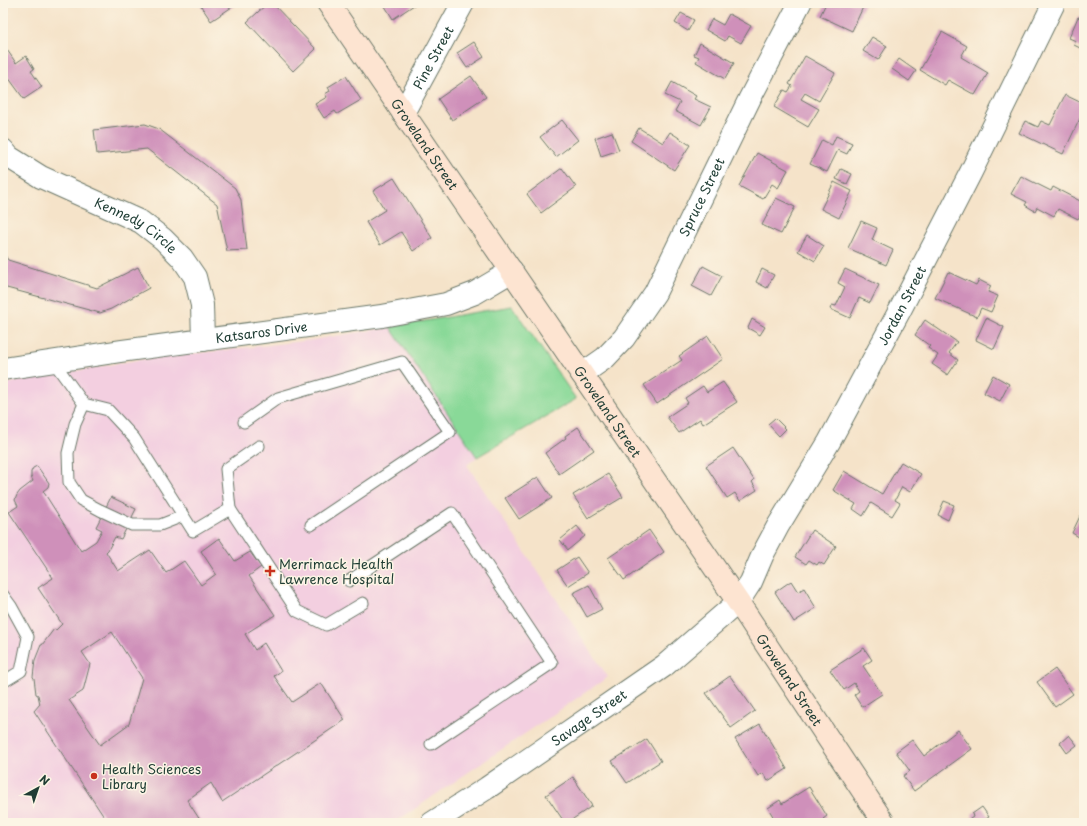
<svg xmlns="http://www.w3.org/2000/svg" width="1087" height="826" font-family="'Playpen Sans',sans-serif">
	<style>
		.built { fill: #f3cfe0 }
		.green { fill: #89d998; stroke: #548b66 }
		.building { fill: #cf90ba; fill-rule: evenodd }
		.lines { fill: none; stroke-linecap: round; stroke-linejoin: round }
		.service-casing { stroke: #6a7768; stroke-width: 13 }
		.minor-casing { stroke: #6a7768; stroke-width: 24 }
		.secondary-casing { stroke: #6a7768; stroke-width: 24 }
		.service { stroke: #fff; stroke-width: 11 }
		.minor { stroke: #fff; stroke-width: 22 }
		.secondary { stroke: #fde4d1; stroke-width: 22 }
		.poi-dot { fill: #c8321e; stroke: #fcf5e5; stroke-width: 1.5 }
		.labels { text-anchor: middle; stroke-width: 3; stroke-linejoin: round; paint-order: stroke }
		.street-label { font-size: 13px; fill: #1f3d34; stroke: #fcf5e5 }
		.poi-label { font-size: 13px; fill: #1f3d34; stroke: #fcf5e5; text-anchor: start }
	</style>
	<rect width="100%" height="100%" fill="#fcf5e5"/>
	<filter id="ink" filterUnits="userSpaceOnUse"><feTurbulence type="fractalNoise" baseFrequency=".025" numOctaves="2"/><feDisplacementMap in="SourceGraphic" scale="8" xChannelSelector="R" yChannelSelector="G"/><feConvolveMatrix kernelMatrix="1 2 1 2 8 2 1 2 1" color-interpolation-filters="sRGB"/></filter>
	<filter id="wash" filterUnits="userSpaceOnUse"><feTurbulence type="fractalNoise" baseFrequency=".012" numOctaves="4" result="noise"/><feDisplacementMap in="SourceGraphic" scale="16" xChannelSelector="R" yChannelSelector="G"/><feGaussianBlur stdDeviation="0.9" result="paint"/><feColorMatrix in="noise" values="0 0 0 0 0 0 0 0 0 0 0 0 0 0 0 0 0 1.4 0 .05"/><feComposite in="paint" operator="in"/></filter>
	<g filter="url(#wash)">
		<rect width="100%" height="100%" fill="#f5e3c9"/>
		<path class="built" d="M390,327L477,457L467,465L608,677L394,823H3V384L137,360L312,340Z"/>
		<path class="green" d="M512,306L576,399L477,457L390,327Z"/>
		<g id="blocks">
			<g class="building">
				<path d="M199,3H238L211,21Z"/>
				<path d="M268,3H272L316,49L293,71L247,22Z"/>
				<path d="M383,3H417L393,19Z"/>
				<path d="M826,3H859L864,5L852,31L820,16Z"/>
				<path d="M681,13L694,20L688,31L675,23Z"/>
				<path d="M729,14L751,26L741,43L728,36L725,41L706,30L712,19L723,25Z"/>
				<path d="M1078,17L1084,19V50L1074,45L1076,41L1069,38Z"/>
				<path d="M942,32L967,46L961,57L988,73L975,95L948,80L945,85L920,70Z"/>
				<path d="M872,37L887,46L878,60L863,51Z"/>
				<path d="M474,42L484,57L467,68L457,53Z"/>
				<path d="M700,43L734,63L725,79L696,62L699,57L694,55Z"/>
				<path d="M3,44L16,63L26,56L34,69L31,71L42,87L24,99L8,77L3,80Z"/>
				<path d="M805,56L835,73L819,101L805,93L801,99L819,109L808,127L774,107L784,90L788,92L792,86L789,84Z"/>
				<path d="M899,59L916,71L909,81L892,69Z"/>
				<path d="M346,76L361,100L337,114L335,111L324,118L315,104L327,97L325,94L330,91L328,87Z"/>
				<path d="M471,76L486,97L452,120L438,99Z"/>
				<path d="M672,82L696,96L694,99L711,107L701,125L675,111L680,102L665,95Z"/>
				<path d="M1065,95L1084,104V110L1063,154L1019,133L1025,121L1038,127L1041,121L1050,125Z"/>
				<path d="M562,120L578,140L556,157L540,137Z"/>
				<path d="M145,124L159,129L235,188L241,200L247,250L227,251L217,204L147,149L97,154L94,130Z"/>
				<path d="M639,128L663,143L670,132L690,145L674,170L631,141Z"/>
				<path d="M612,132L619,150L601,156L595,138Z"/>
				<path d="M836,136L852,143L847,154L838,150L827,172L810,164L822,140L832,145Z"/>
				<path d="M757,153L788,170L778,188L772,184L763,199L739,186Z"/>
				<path d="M562,168L576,187L541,213L527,194Z"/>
				<path d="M841,169L852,174L847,184L836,179Z"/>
				<path d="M1021,176L1051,191L1053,187L1084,203V208L1078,219L1058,209L1054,216L1037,207L1035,211L1025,205L1027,202L1011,194Z"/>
				<path d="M394,178L432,238L413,251L401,232L380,245L366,222L385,210L373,191Z"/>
				<path d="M834,182L852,191L839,218L821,209Z"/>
				<path d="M776,198L795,207L781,234L762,225Z"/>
				<path d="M861,221L877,228L872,240L893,250L886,265L848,248Z"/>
				<path d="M807,235L824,246L815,261L798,251Z"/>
				<path d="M3,252L8,260L97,288L138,267L149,288L111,309L100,313L3,287Z"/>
				<path d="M703,266L722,276L711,296L692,286Z"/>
				<path d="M762,269L774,275L767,288L756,282Z"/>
				<path d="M845,269L879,285L870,303L859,298L850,318L830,309L832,305L836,306L845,287L838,283Z"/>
				<path d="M948,272L976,285L979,280L991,286L988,292L998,296L991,312L981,308L977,317L935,298Z"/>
				<path d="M986,318L1004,327L994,349L976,340Z"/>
				<path d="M752,319L765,327L760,335L748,328Z"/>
				<path d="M925,320L957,342L949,353L958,360L948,375L932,364L938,355L928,348L930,346L915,335Z"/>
				<path d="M708,336L723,359L657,404L644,385L682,360L679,356Z"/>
				<path d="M993,375L1009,384L1000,401L984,393Z"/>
				<path d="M723,382L737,402L703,424L700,419L679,433L667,417L688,403L685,398L703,386L707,392Z"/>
				<path d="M775,418L786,429L779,436L768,424Z"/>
				<path d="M578,427L594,450L559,474L545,453L566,438L565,436Z"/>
				<path d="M733,448L754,480L752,482L757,490L740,501L735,493L727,498L706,466Z"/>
				<path d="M901,462L921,474L910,492L902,487L895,500L900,503L892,516L871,503L863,516L853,509L856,504L833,490L844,471L882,494Z"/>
				<path d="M37,466L49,483L48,487L43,491L81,551L96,541L102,530L96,527L111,497L136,509L121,539L115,537L108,550L106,552L118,571L150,550L166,573L184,561L201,585L216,574L201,551L219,538L235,561L250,552L261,567L249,576L275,615L245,634L255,650L264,643L281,671L274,676L292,702L321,683L345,720L222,802L211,783L187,800L202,823H128L127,820L123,823H108L34,711L40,704L38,695L36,694L34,678L33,677L35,660L41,645H42L54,629L56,630L62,624L38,588L53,578L9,512L18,506L15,500L17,495L20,491L33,481L31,477V472L33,468ZM112,632L142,678L129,724L100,745L69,700L83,691L90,664L82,652Z"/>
				<path d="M608,474L623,497L588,518L573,495Z"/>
				<path d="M538,477L552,498L519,519L505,498Z"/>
				<path d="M944,501L954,505L948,520L938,515Z"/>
				<path d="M1082,512L1084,513V540L1072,533Z"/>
				<path d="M577,526L585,536L568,550L560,540Z"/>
				<path d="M649,530L664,552L624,580L608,558Z"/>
				<path d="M812,530L836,546L824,565L819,562L817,565L809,560L806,564L795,557Z"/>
				<path d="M577,557L588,573L568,586L557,570Z"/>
				<path d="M791,581L798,592L804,588L816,608L794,622L775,592Z"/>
				<path d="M589,585L602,609L587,617L573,593Z"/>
				<path d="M864,648L872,660L863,666L882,694L862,707L854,695L859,691L854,683L844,690L830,670Z"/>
				<path d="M1055,669L1073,694L1055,707L1037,682Z"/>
				<path d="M730,676L755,711L731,728L706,693Z"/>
				<path d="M760,724L787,769L768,781L763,773L758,776L735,739Z"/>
				<path d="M958,730L972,749L914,791L903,776L910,771L896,752L912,740L924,756Z"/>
				<path d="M1069,735L1077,745L1067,753L1060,743Z"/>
				<path d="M647,739L661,761L627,783L612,761Z"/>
				<path d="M573,777L592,806L567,823H565L546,795Z"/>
				<path d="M809,787L827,816L823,819L826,823H777L768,808L780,800L782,804Z"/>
				<path d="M982,807L989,817L980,823H964L973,817L972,814Z"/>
			</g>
		</g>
	</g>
	<g filter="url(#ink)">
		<use href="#blocks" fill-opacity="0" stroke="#6a7768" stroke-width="1"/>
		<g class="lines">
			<defs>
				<g id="service">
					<path d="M53,361L84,404L75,424L68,453L69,482L81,500L100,510L132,525H160L183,516"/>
					<path d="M84,404L108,410L134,438L193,531L230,509L226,469L259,446"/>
					<path d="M244,422L278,398L402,362L450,432L311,525"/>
					<path d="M230,509L297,611L326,625L363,603"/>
					<path d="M349,581L452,513L552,663L431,744"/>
					<path d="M3,595L11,606L28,637L21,671L3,682"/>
				</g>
				<g id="minor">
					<path id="s1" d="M403,113L463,3"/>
					<path id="s2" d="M3,150L9,157L41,177L141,222L163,239L182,258L195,277L202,305L203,340"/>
					<path id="s3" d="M3,369L121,351L382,316L446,304L475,293L512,271"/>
					<path id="s4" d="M582,374L605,358L624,338L655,293L750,98L800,3"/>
					<path id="s5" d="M432,823L487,788L664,666L738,602L751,582L763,554L778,526L829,442L900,310L971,172L1054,3"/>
				</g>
				<g id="secondary">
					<path id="s6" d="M328,3L738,602L884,823"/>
				</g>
			</defs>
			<use href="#service" class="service-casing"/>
			<use href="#minor" class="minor-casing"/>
			<use href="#secondary" class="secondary-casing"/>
			<use href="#service" class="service"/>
			<use href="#minor" class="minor"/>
			<use href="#secondary" class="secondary"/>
		</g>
	</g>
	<g class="poi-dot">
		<path d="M268 565h4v4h4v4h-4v4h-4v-4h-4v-4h4z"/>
		<circle cx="94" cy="776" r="4"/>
	</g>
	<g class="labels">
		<g class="street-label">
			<text dy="5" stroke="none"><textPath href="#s1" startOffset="63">Pine Street</textPath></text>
			<text dy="5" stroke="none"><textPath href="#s6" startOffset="171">Groveland Street</textPath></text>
			<text dy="5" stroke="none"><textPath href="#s4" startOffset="217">Spruce Street</textPath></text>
			<text dy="5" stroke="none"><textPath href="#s2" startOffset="154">Kennedy Circle</textPath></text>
			<text dy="5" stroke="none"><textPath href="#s5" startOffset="717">Jordan Street</textPath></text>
			<text dy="5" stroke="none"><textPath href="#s3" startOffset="261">Katsaros Drive</textPath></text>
			<text dy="5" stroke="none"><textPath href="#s6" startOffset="495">Groveland Street</textPath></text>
			<text dy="5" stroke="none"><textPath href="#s6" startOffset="819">Groveland Street</textPath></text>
			<text dy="5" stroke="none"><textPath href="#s5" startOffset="189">Savage Street</textPath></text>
		</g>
		<g class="poi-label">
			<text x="279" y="569">Merrimack Health<tspan x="279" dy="15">Lawrence Hospital</tspan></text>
			<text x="102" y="774">Health Sciences<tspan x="102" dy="15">Library</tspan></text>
		</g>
	</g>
	<rect width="1087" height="826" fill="none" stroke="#fcf5e5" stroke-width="16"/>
	<g transform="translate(38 788) rotate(40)" stroke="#fcf5e5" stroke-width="3" paint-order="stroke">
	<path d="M0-3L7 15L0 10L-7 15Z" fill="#1f3d34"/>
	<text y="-6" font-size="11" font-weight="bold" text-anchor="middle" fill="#1f3d34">N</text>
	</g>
</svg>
